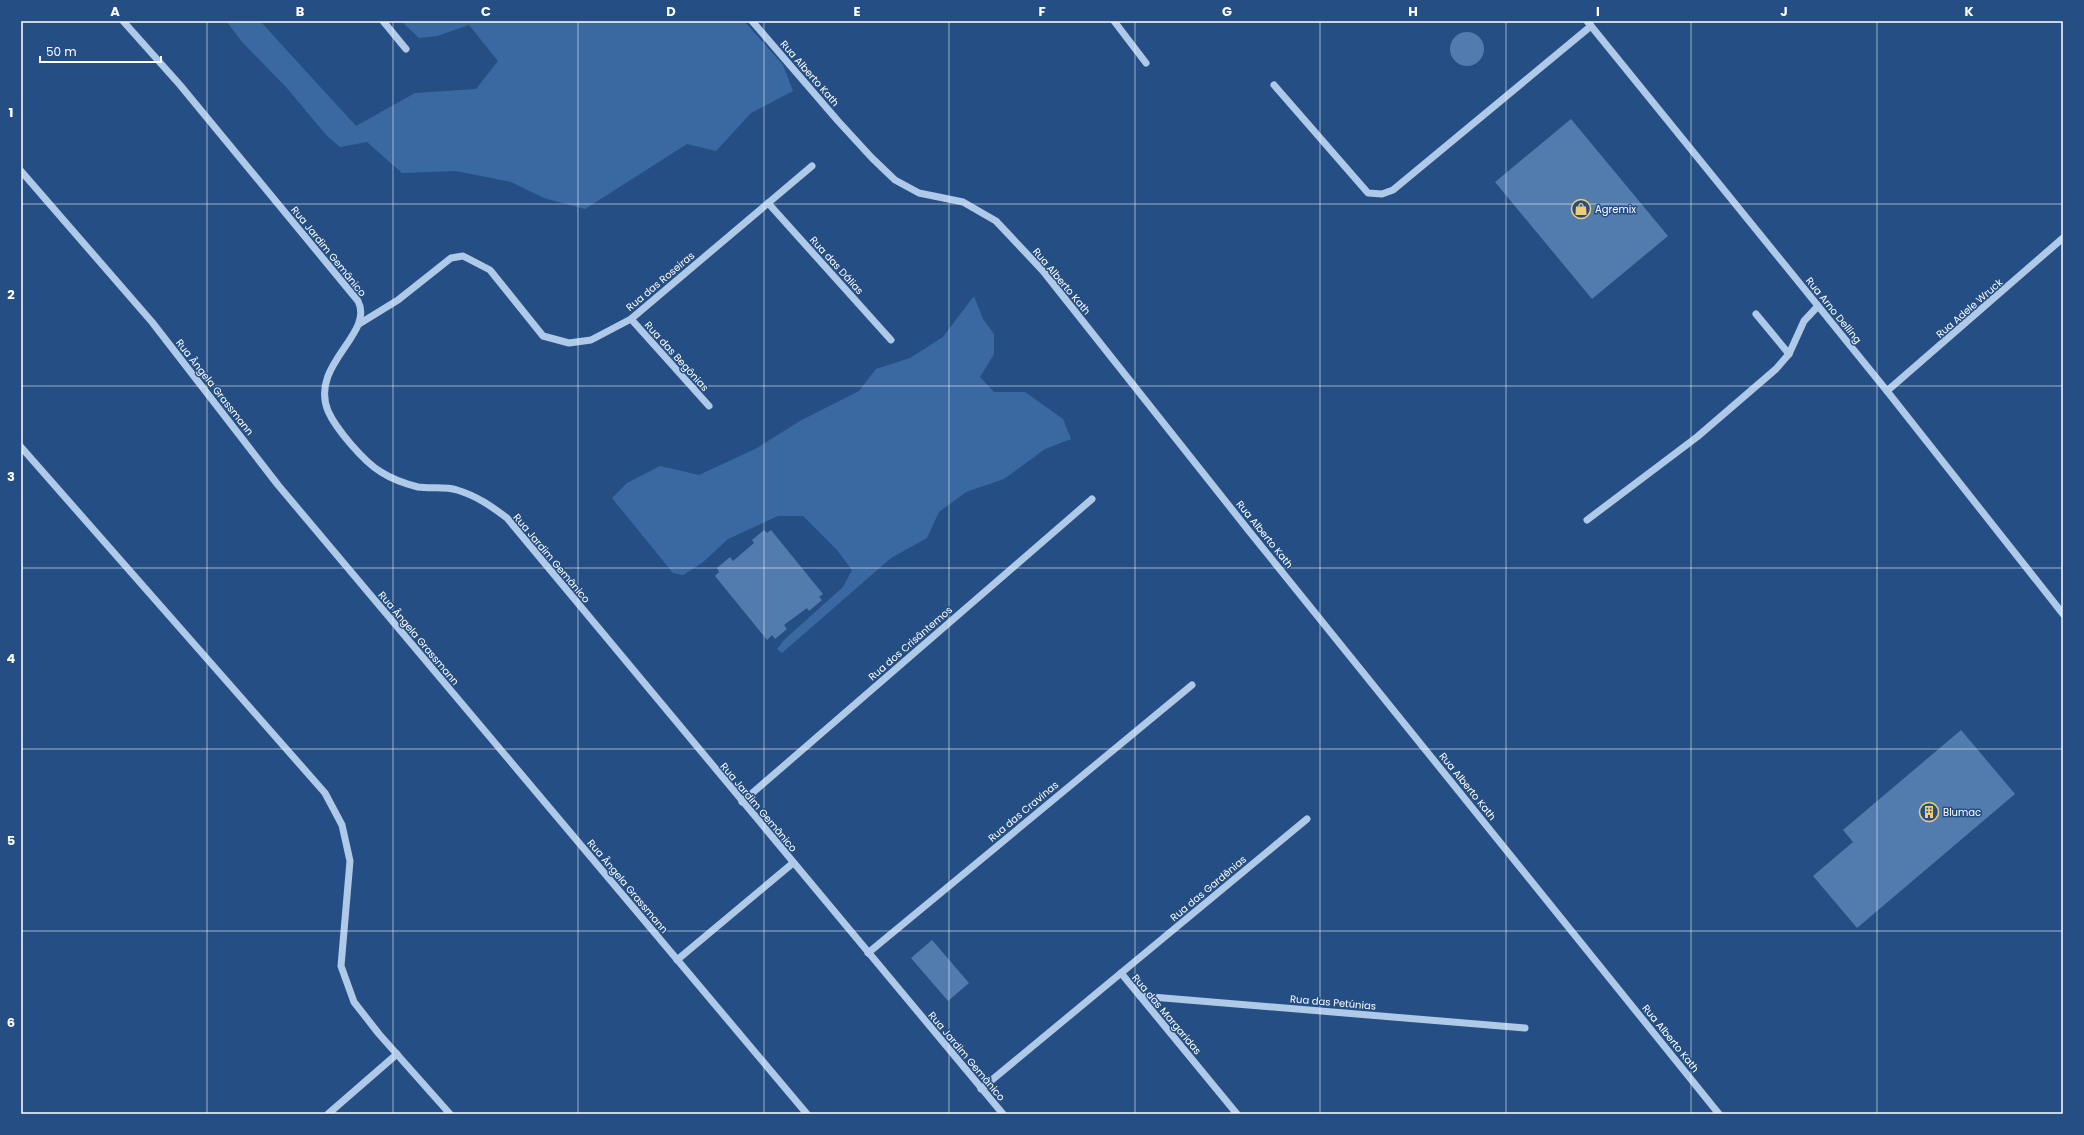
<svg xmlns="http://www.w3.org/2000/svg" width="2084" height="1135" font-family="Poppins,sans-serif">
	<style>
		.green { fill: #3a69a1 }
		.building { fill: #527bae }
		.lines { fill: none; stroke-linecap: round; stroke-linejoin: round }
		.minor { stroke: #afc9e8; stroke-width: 7 }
		.grid { fill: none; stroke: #fff; stroke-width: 1; stroke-opacity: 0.55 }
		.labels { text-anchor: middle; stroke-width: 3; stroke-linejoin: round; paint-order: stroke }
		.street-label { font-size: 10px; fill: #fff; stroke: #254f84 }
		.poi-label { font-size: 10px; fill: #fff; stroke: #254f84; text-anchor: start }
		.neatline { fill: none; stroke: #fff; stroke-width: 1.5 }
		.grid-label { font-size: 13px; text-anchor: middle; font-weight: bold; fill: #fff }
	</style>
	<rect width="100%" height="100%" fill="#254f84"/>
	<g class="green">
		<path d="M226,21H260L356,126L415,93L476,89L498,61L469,25L437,36L419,38L401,21H744L783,65L793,91L751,113L716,151L687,144L585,209L544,198L511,182L456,171L402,173L367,142L340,147L327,136L286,87L243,43Z"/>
		<path d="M974,296L983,319L994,334V354L980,377L994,392H1025L1063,419L1071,439L1045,449L1004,479L966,492L939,512L927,538L891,558L782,653L777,649L784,640L843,587L852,570L837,550L803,516H778L728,539L702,563L683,575L673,573L612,498L627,483L660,466L699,475L755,449L800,421L859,391L876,369L910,358L943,337Z"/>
	</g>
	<g class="building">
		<circle cx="1467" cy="49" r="17"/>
		<path d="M1571,119L1668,236L1592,299L1495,182Z"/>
		<path d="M764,530L767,533L771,530L823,594L819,597L822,600L809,611L807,608L784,625L787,629L775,639L772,635L767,640L715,576L719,572L717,568L730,557L733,561L754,543L752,540Z"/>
		<path d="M1961,730L2015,794L1857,928L1813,876L1853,842L1843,830Z"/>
		<path d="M932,940L969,983L948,1001L911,958Z"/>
	</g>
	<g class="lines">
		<g class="minor">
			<path d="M123,21L180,85L358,301C375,334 309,364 328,411C336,429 364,462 381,472C392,479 406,484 418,487C431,489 445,486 457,490C477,496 491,506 507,518L1003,1114"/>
			<path d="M383,21L406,49"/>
			<path d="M752,21L838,121L872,158L895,180L919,193L963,202L996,221L1043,271L1249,531L1719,1114"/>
			<path d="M1114,21L1146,63"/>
			<path d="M1587,21L1887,391L2063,614"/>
			<path d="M1274,85L1368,193L1382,194L1393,190L1591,26"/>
			<path d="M21,171L152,322L278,485L807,1114"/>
			<path d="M768,203L891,340"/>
			<path d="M1756,314L1789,354"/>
			<path d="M631,319L709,406"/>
			<path d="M359,324L398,300L451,258L463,256L490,270L543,336L569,343L591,340L631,319L812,166"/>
			<path d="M1887,391L2063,238"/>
			<path d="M21,447L325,793L342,825L350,861L341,966L354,1002L379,1034L450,1114"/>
			<path d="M1587,520L1697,437L1776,369L1789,354L1804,321L1818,306"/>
			<path d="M742,802L1092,499"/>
			<path d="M868,953L1192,685"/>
			<path d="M677,960L793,863"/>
			<path d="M1121,973L1237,1114"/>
			<path d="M1140,996L1525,1028"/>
			<path d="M981,1089L1307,819"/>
			<path d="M328,1114L397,1054"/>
		</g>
	</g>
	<path class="grid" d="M207,21V1114M393,21V1114M578,21V1114M764,21V1114M949,21V1114M1135,21V1114M1320,21V1114M1506,21V1114M1691,21V1114M1877,21V1114M21,204H2063M21,386H2063M21,568H2063M21,749H2063M21,931H2063"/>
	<defs>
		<symbol id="shop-ring" viewBox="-11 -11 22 22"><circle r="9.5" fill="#254f84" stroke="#f1cc73" stroke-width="1.5"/><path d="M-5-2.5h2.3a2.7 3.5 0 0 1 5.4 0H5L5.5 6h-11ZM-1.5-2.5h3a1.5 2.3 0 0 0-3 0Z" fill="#f1cc73"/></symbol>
		<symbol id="building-ring" viewBox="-11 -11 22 22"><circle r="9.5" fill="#254f84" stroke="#f1cc73" stroke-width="1.5"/><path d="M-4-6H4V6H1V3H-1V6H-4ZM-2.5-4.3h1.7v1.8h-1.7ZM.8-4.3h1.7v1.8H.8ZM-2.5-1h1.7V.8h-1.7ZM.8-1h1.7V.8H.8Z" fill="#f1cc73"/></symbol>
	</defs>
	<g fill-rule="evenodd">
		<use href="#shop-ring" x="1570" y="198" width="22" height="22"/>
		<use href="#building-ring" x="1918" y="801" width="22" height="22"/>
	</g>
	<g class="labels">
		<g class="street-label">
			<text transform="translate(810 73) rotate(49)" y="4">Rua Alberto Kath</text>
			<text transform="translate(329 251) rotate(51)" y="4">Rua Jardim Gemânico</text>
			<text transform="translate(837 265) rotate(48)" y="4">Rua das Dálias</text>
			<text transform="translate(660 281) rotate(-40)" y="4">Rua das Roseiras</text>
			<text transform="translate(1062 281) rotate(50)" y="4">Rua Alberto Kath</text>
			<text transform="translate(1969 308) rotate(-41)" y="4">Rua Adele Wruck</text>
			<text transform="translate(1834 310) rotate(51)" y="4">Rua Arno Delling</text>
			<text transform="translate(677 356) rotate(48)" y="4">Rua das Begônias</text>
			<text transform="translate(215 387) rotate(52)" y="4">Rua Ângela Grassmann</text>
			<text transform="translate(1265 534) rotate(51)" y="4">Rua Alberto Kath</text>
			<text transform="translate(552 558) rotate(50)" y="4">Rua Jardim Gemânico</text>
			<text transform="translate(419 638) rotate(50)" y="4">Rua Ângela Grassmann</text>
			<text transform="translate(910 643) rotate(-41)" y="4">Rua dos Crisântemos</text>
			<text transform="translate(1468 786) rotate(51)" y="4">Rua Alberto Kath</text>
			<text transform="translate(759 807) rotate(50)" y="4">Rua Jardim Gemânico</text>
			<text transform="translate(1023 811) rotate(-40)" y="4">Rua das Cravinas</text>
			<text transform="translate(628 886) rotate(50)" y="4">Rua Ângela Grassmann</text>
			<text transform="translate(1208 888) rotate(-40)" y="4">Rua das Gardênias</text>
			<text transform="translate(1333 1002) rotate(5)" y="4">Rua das Petúnias</text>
			<text transform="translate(1167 1014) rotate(50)" y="4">Rua das Margaridas</text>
			<text transform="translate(1671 1038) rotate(51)" y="4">Rua Alberto Kath</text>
			<text transform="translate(967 1056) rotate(50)" y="4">Rua Jardim Gemânico</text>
		</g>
		<g class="poi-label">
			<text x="1595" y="213">Agremix</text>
			<text x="1943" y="816">Blumac</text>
		</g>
	</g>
	<rect width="2084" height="1135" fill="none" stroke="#254f84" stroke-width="44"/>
	<path d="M40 56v6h121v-6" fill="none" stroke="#ffffff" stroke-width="2"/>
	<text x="46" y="56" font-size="12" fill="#ffffff" stroke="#254f84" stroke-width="3" paint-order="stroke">50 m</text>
	<rect x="22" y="22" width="2040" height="1091" class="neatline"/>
	<g class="grid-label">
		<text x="115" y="16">A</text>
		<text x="300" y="16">B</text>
		<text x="486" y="16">C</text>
		<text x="671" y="16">D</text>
		<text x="857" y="16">E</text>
		<text x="1042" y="16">F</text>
		<text x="1227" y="16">G</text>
		<text x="1413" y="16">H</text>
		<text x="1598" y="16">I</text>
		<text x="1784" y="16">J</text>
		<text x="1969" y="16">K</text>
		<text x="11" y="117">1</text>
		<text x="11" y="299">2</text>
		<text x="11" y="481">3</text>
		<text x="11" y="663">4</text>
		<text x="11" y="845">5</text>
		<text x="11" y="1027">6</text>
	</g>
</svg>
